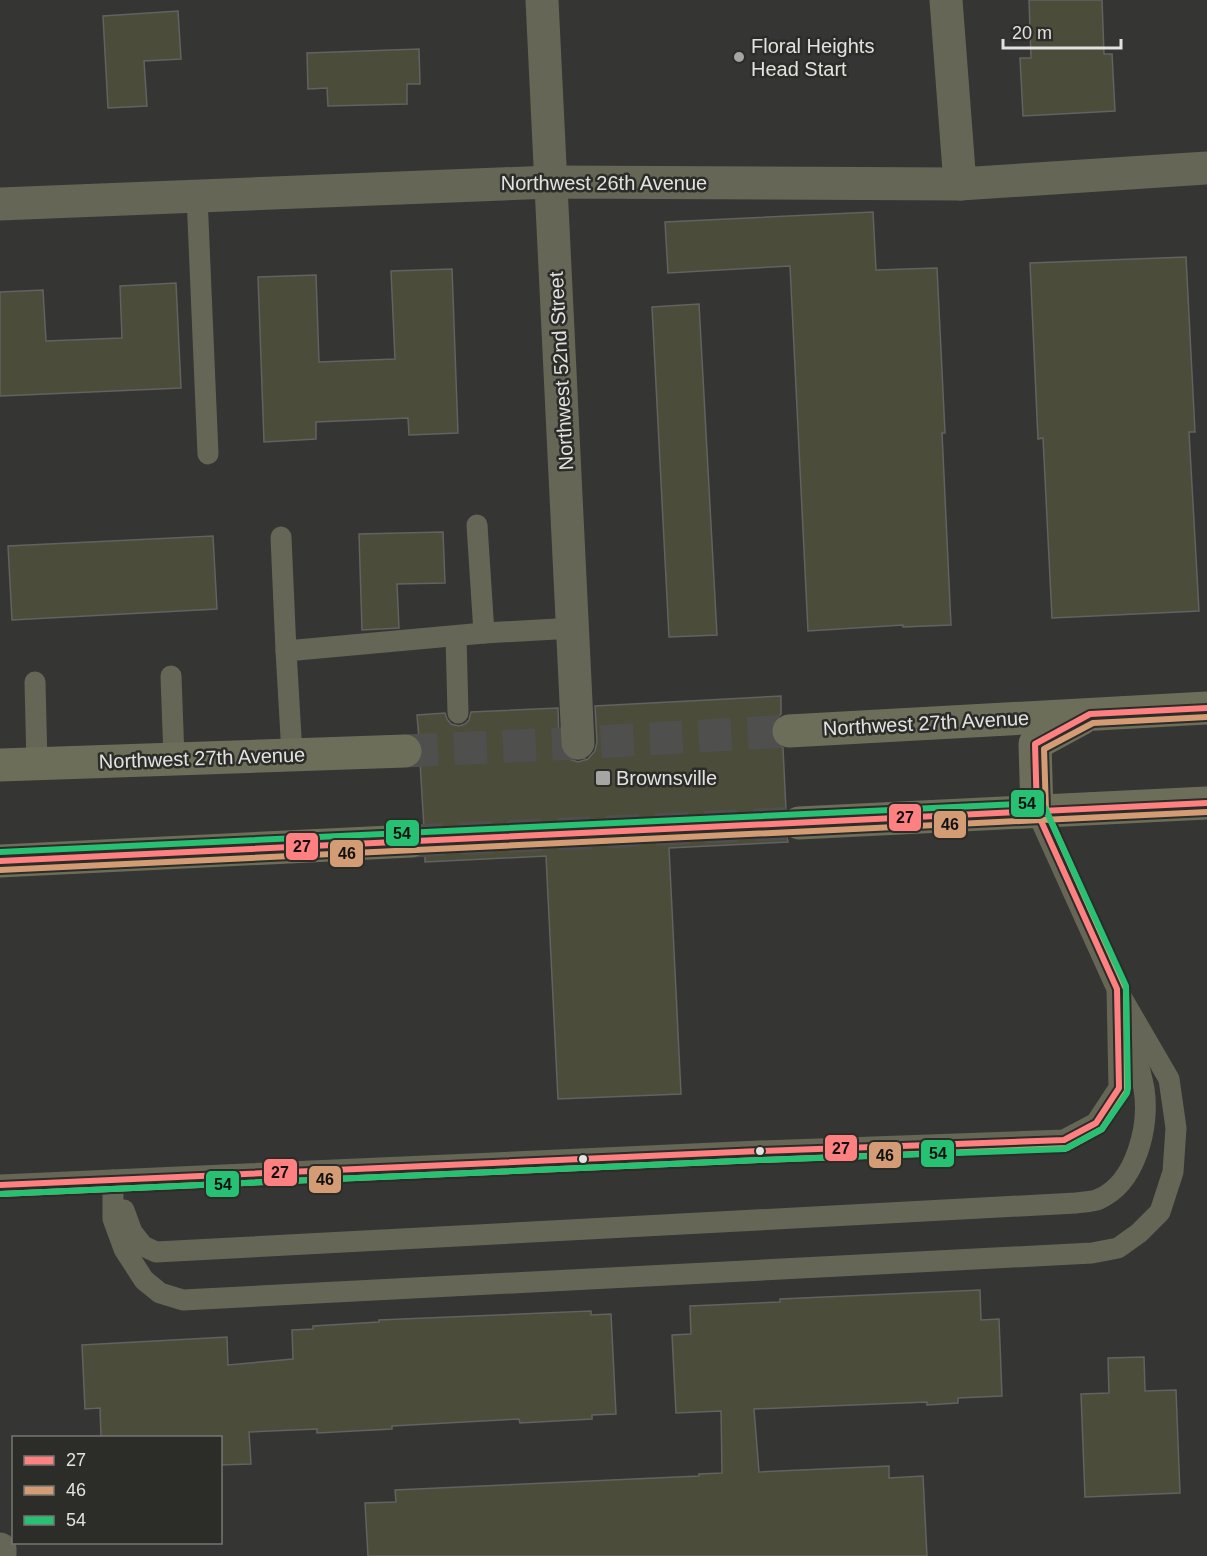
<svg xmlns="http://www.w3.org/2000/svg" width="1207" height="1556" font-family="Arial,sans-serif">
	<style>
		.building { fill: #4b4c39; stroke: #626261; stroke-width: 1.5 }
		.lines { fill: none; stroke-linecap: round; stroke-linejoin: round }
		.primary-tunnel { stroke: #4f4f4e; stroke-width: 33; stroke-dasharray: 33 16; stroke-linecap: butt }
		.lane { stroke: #656656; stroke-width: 21 }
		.street { stroke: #656656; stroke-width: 33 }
		.primary { stroke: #6d6e59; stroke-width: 33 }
		.bus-1-casing { stroke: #2c2c29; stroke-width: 10 }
		.bus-2-casing { stroke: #2c2c29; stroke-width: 10 }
		.bus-3-casing { stroke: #2c2c29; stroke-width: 10 }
		.bus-1 { stroke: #ff8080; stroke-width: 6 }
		.bus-2 { stroke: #d39c74; stroke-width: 6 }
		.bus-3 { stroke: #26c172; stroke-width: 6 }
		.poi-dot { fill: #a5a5a4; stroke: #2c2c29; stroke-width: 2 }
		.bus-dot { fill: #e2e2e0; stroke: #2c2c29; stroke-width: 2 }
		.labels { text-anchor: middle; stroke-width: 5; stroke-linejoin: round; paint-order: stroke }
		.poi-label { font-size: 20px; fill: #e2e2e0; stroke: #2c2c29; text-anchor: start }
		.street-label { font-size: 20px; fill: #e2e2e0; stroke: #2c2c29 }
		.line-badge { stroke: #2c2c29; stroke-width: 2 }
		.pale-badge-label { font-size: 16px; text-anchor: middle; font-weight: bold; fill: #111 }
	</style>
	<rect width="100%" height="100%" fill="#353534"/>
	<g class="building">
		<path d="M1029,0H1102L1104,54H1112L1115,111L1023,116L1020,58H1031Z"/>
		<path d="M178,11L181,59L144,61L147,106L108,108L103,16Z"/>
		<path d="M419,49L420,84H407V104L328,106L327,88L308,89L307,53Z"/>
		<path d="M873,212L876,270L937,268L945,433H942L951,625L903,627V625L808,631L790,266L668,273L665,222Z"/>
		<path d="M1186,257L1195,432H1189L1199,611L1052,618L1043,438L1038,439L1030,263Z"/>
		<path d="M452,269L458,433L409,435L408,418L316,422V439L264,442L258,277L316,275L319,362L395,359L391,271Z"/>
		<path d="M176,283L181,388L0,396V292L43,290L46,341L122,338L120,286Z"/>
		<path d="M699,304L717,635L669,637L652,307Z"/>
		<path d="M443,532L445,583L397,584L399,628L362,630L359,534Z"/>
		<path d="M213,536L217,609L12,620L8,546Z"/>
		<path d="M781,696V714L773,722L770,731L774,742L783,748L786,810L782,815L780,823L783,833L787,837L788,842L669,848L681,1094L558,1099L546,856L425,862V853L428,849L430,840L427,831L424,828L420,762L424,750L419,739L417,715L445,713L447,719L451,724L459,726L465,724L469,720L471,712L558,708L559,744L562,753L569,759L578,762L588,759L595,751L597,742L595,706Z"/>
		<path d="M980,1290L981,1320L999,1319L1002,1396L958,1398V1403L927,1405V1402L754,1409L759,1472L889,1466V1478L923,1476L927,1556H368L365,1503L396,1502L395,1490L699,1476V1474L722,1473L721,1411L676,1413L672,1335L691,1334L690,1306L780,1302V1299Z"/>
		<path d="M591,1311V1315L611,1314L616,1414L592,1415V1419L520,1423L519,1419L392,1426V1429L317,1433V1429L249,1432L251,1464L220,1465V1437H101L100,1408L85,1409L82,1345L227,1337L228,1365L293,1359L292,1330L313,1329V1326L379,1322V1320Z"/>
		<path d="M1144,1357L1145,1391L1176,1390L1180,1493L1085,1497L1081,1394L1109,1393L1108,1358Z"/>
	</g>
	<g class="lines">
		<g class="primary-tunnel">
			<path d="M405,751L578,743L789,731"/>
			<path d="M411,841L799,823"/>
		</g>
		<g class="lane">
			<path d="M197,196L208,454"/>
			<path d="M477,525L484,633"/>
			<path d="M281,537L286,651"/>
			<path d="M456,636L458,713"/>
			<path d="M171,676L174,758"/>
			<path d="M35,682L37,764"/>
			<path d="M292,754L286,651L484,633L574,628"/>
			<path d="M113,1180V1219L124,1249L144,1280L160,1293L183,1300L1092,1253L1118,1248L1139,1233L1160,1212L1173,1172L1176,1128L1169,1079L1119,993"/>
			<path d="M0,1185L759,1151L1064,1140L1096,1123L1119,1088L1117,989L1037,812"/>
			<path d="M124,1210L132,1232L143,1246L156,1252L1076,1203C1083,1202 1093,1202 1099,1199C1136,1183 1150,1126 1144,1089C1140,1067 1132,1044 1126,1022"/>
		</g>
		<g class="street">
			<path d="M542,0L578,743"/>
			<path d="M946,0L960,184"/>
			<path d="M0,204L551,182L960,184L1207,168"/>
			<path d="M0,1549V1556"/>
		</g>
		<g class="primary">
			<path d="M789,731L1207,708"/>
			<path d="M0,765L405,751"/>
			<path d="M1037,812L1035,744L1081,719"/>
			<path d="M799,823L1207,803"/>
			<path d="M0,861L411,841"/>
		</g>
		<defs>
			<g id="bus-1">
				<path d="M0,861L1207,803"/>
				<path d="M0,1185L759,1151L1064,1140L1096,1123L1119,1088L1117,989L1037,812L1035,744L1090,714L1207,708"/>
			</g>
			<g id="bus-2">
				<path d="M0,870L1207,812"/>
				<path d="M0,1194L759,1160L1067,1148L1102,1129L1127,1091L1126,989L1046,810L1044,749L1093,723L1207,717"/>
			</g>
			<path id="bus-3" d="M0,852L1039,803L1045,808L1126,986L1128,1088L1127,1093L1102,1129L1065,1149L759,1160L0,1194"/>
		</defs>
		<use href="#bus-1" class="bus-1-casing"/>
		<use href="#bus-2" class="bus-2-casing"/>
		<use href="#bus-3" class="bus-3-casing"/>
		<use href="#bus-1" class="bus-1"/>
		<use href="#bus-2" class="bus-2"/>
		<use href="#bus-3" class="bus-3"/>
	</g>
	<g class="poi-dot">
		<circle cx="739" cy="57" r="6"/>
		<rect x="595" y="770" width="16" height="16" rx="3"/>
	</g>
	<g class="bus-dot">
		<circle cx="760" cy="1151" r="5"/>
		<circle cx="583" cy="1159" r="5"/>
	</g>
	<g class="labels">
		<g class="poi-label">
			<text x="751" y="53">Floral Heights<tspan x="751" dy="23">Head Start</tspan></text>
			<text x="616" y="785">Brownsville</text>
		</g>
		<g class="street-label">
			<text x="604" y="190">Northwest 26th Avenue</text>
			<text transform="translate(561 371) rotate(-93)" y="7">Northwest 52nd Street</text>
			<text transform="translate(926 723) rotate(-3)" y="7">Northwest 27th Avenue</text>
			<text transform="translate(202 758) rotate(-2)" y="7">Northwest 27th Avenue</text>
		</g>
	</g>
	<g class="line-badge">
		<rect x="1010" y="789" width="35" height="29" rx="6" fill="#26c172"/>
		<rect x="888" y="803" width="34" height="29" rx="6" fill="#ff8080"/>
		<rect x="933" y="810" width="34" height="29" rx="6" fill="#d39c74"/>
		<rect x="385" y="819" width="35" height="28" rx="6" fill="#26c172"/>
		<rect x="285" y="832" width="34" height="29" rx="6" fill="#ff8080"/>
		<rect x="329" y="839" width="35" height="29" rx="6" fill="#d39c74"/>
		<rect x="824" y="1134" width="34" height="28" rx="6" fill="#ff8080"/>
		<rect x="920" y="1139" width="35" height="29" rx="6" fill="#26c172"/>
		<rect x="868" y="1141" width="34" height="28" rx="6" fill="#d39c74"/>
		<rect x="263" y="1158" width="35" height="29" rx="6" fill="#ff8080"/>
		<rect x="308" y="1165" width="34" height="29" rx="6" fill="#d39c74"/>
		<rect x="205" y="1170" width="35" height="28" rx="6" fill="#26c172"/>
	</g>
	<g class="pale-badge-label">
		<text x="1027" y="809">54</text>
		<text x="905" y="823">27</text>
		<text x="950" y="830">46</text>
		<text x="402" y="839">54</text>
		<text x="302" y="852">27</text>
		<text x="347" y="859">46</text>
		<text x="841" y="1154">27</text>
		<text x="938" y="1159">54</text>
		<text x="885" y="1161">46</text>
		<text x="280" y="1178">27</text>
		<text x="325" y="1185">46</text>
		<text x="223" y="1190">54</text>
	</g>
	<rect x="12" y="1436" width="210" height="108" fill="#2c2c29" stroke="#757572" stroke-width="1.5"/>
	<rect x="24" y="1456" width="30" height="9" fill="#ff8080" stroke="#757572" stroke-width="1.5"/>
	<text x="66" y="1466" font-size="18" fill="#e2e2e0">27</text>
	<rect x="24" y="1486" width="30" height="9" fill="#d39c74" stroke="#757572" stroke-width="1.5"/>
	<text x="66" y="1496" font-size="18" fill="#e2e2e0">46</text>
	<rect x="24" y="1516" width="30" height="9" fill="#26c172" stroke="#757572" stroke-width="1.5"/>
	<text x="66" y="1526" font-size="18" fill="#e2e2e0">54</text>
	<path d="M1003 39v9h118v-9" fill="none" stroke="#e2e2e0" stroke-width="3"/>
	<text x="1012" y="39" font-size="18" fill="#e2e2e0" stroke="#2c2c29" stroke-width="4.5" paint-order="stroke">20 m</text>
</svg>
